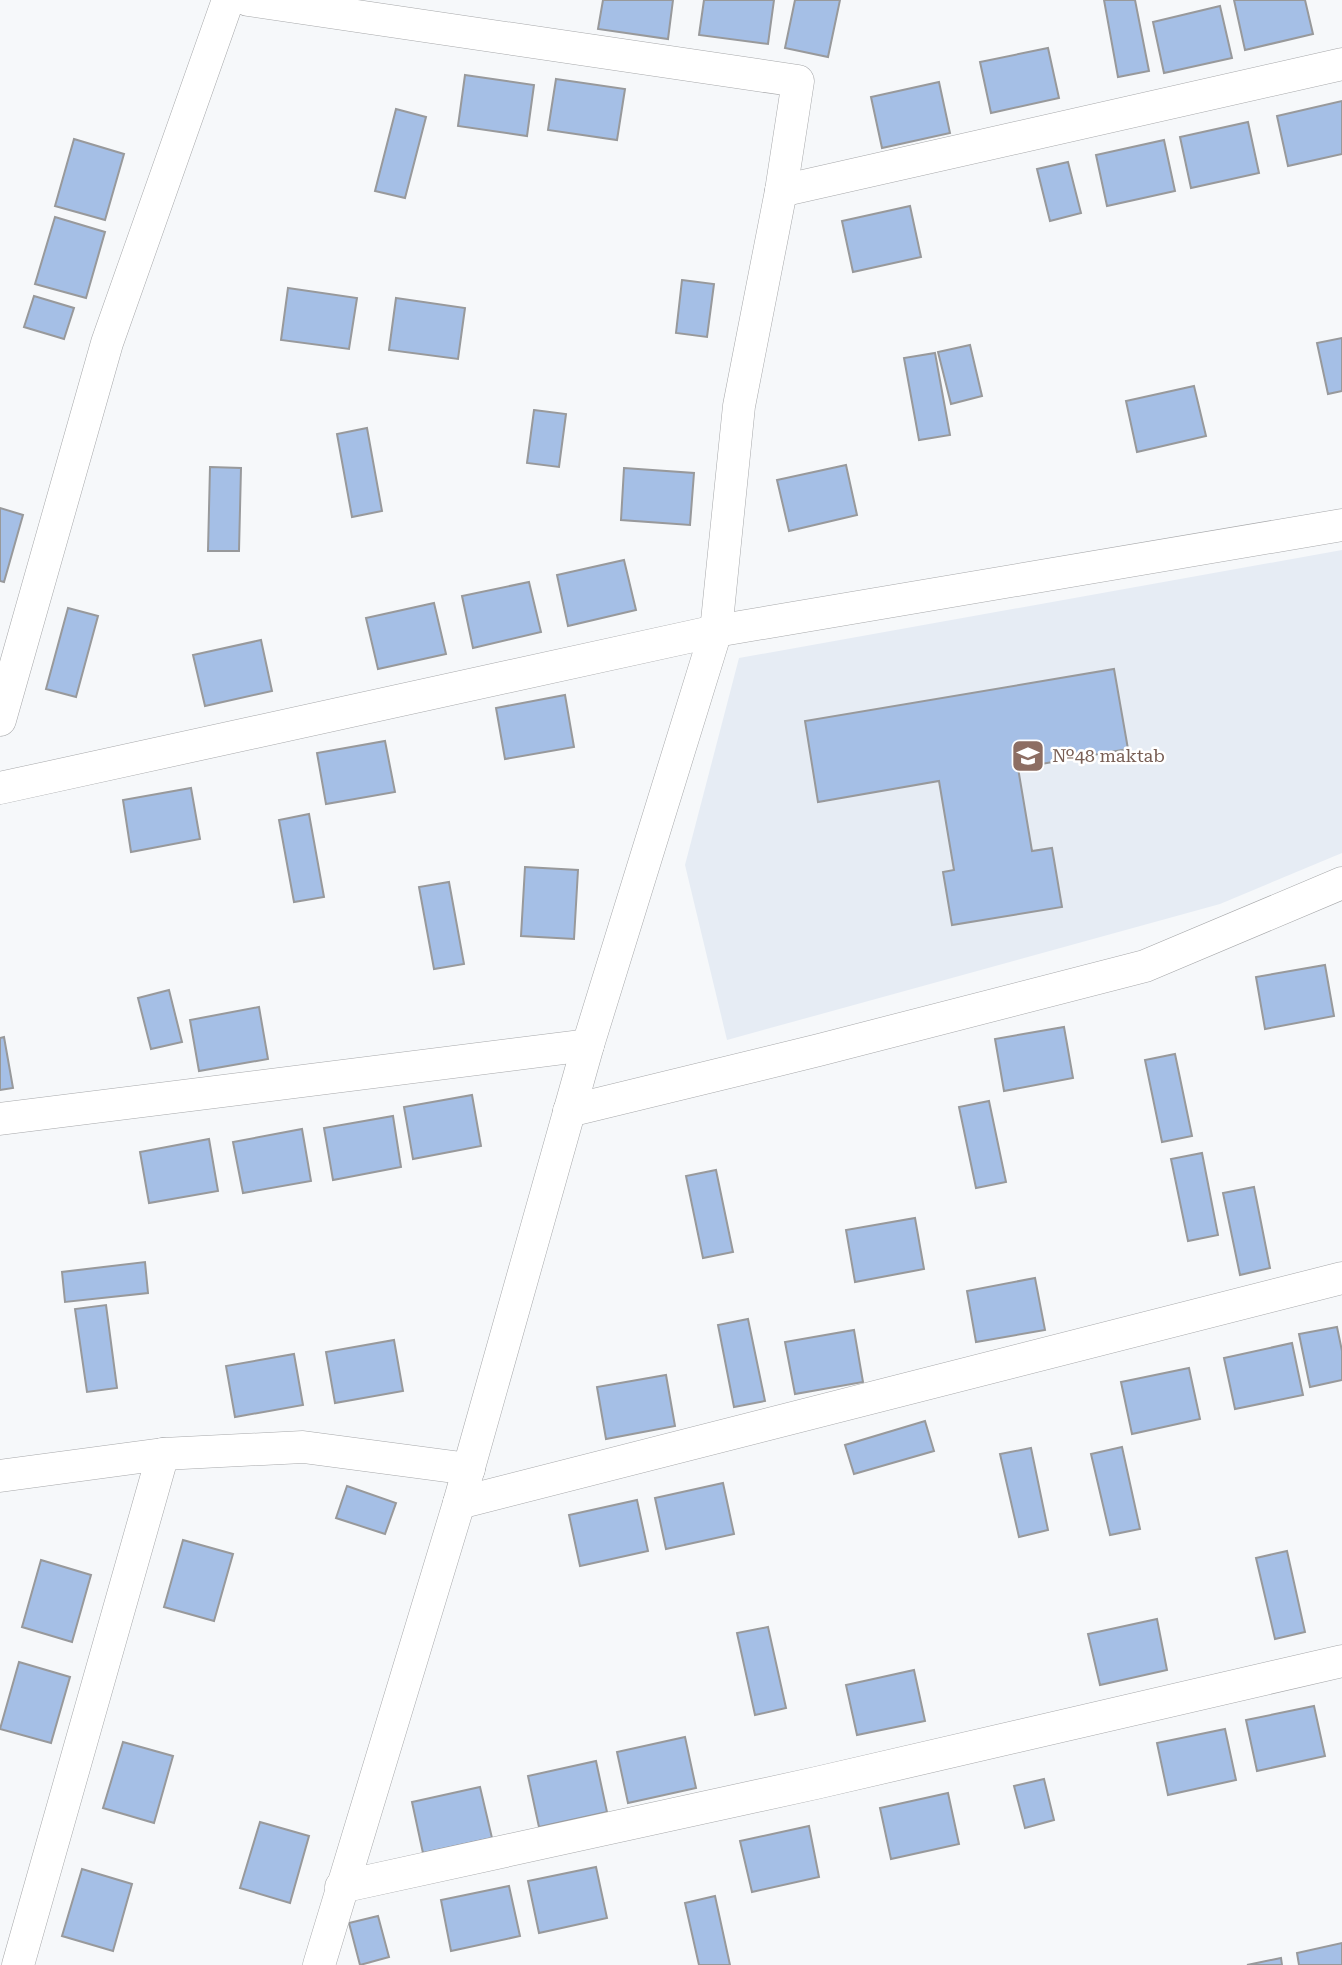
<svg xmlns="http://www.w3.org/2000/svg" width="1342" height="1965" font-family="'Roboto Serif',serif">
	<style>
		.built { fill: #e6ecf4 }
		.building { fill: #a5bfe6; stroke: #98999b; stroke-width: 2 }
		.lines { fill: none; stroke-linecap: round; stroke-linejoin: round }
		.street-casing { stroke: #a7a8aa; stroke-width: 33 }
		.street { stroke: #fff; stroke-width: 32 }
		.labels { text-anchor: middle; stroke-width: 5; stroke-linejoin: round; paint-order: stroke }
		.education-label { font-size: 18px; fill: #785e54; stroke: #fff; text-anchor: start }
	</style>
	<rect width="100%" height="100%" fill="#f6f8fa"/>
	<path class="built" d="M1342,550V853L1220,904L727,1040L685,865L739,658Z"/>
	<g class="building">
		<path d="M603,0H673L668,39L598,29Z"/>
		<path d="M704,0H774L768,44L699,35Z"/>
		<path d="M795,0H840L828,57L785,48Z"/>
		<path d="M1104,0H1135L1149,71L1118,77Z"/>
		<path d="M1234,0H1305L1313,34L1245,50Z"/>
		<path d="M1220,6L1232,58L1164,73L1153,22Z"/>
		<path d="M1048,48L1059,98L991,113L980,62Z"/>
		<path d="M465,75L534,85L527,136L458,126Z"/>
		<path d="M556,79L625,89L617,140L548,130Z"/>
		<path d="M939,82L950,133L882,148L871,97Z"/>
		<path d="M1342,101V154L1288,166L1277,116Z"/>
		<path d="M396,109L426,117L405,198L375,191Z"/>
		<path d="M1248,122L1259,173L1191,188L1180,137Z"/>
		<path d="M74,139L124,154L105,220L55,206Z"/>
		<path d="M1164,140L1175,191L1107,206L1096,155Z"/>
		<path d="M1068,162L1081,213L1050,221L1037,169Z"/>
		<path d="M910,206L921,257L853,272L842,221Z"/>
		<path d="M55,217L105,232L86,298L35,284Z"/>
		<path d="M682,280L714,284L707,337L676,333Z"/>
		<path d="M288,288L357,298L349,349L281,340Z"/>
		<path d="M34,296L74,308L64,339L24,327Z"/>
		<path d="M396,298L465,308L458,359L389,350Z"/>
		<path d="M1342,338V391L1328,394L1317,343Z"/>
		<path d="M970,345L982,396L951,404L938,352Z"/>
		<path d="M935,353L950,435L919,440L904,358Z"/>
		<path d="M1194,386L1206,436L1137,452L1126,401Z"/>
		<path d="M534,410L566,414L559,467L527,463Z"/>
		<path d="M367,428L382,511L352,517L337,434Z"/>
		<path d="M846,465L857,515L789,531L777,480Z"/>
		<path d="M210,467L241,468L239,551H208Z"/>
		<path d="M624,468L694,473L690,525L621,520Z"/>
		<path d="M0,508L23,515L4,582L0,581Z"/>
		<path d="M624,560L636,610L568,626L557,575Z"/>
		<path d="M529,582L541,632L473,648L462,596Z"/>
		<path d="M434,603L446,654L378,669L366,618Z"/>
		<path d="M68,608L98,616L76,697L46,689Z"/>
		<path d="M261,640L272,691L205,706L193,655Z"/>
		<path d="M1114,669L1128,749L1018,768L1032,851L1052,848L1062,907L952,925L943,872L954,870L939,781L818,802L805,721Z"/>
		<path d="M565,695L574,747L505,759L496,708Z"/>
		<path d="M385,741L395,792L326,804L317,753Z"/>
		<path d="M191,788L200,839L131,852L123,800Z"/>
		<path d="M309,814L324,897L294,902L279,820Z"/>
		<path d="M525,867L578,870L574,939L521,936Z"/>
		<path d="M449,882L464,964L434,969L419,887Z"/>
		<path d="M1325,965L1334,1016L1265,1029L1256,977Z"/>
		<path d="M169,990L182,1042L151,1049L138,998Z"/>
		<path d="M259,1007L268,1059L199,1071L190,1020Z"/>
		<path d="M1064,1027L1073,1078L1004,1091L995,1039Z"/>
		<path d="M4,1037L13,1088L0,1090V1038Z"/>
		<path d="M1175,1054L1192,1136L1162,1142L1145,1060Z"/>
		<path d="M472,1095L481,1146L413,1159L404,1107Z"/>
		<path d="M989,1101L1006,1182L976,1188L959,1107Z"/>
		<path d="M393,1116L401,1167L333,1180L324,1128Z"/>
		<path d="M302,1129L311,1181L243,1193L233,1142Z"/>
		<path d="M209,1139L218,1191L149,1203L140,1152Z"/>
		<path d="M1202,1153L1218,1235L1188,1241L1171,1159Z"/>
		<path d="M716,1170L733,1252L703,1258L686,1176Z"/>
		<path d="M1254,1187L1270,1268L1240,1275L1223,1193Z"/>
		<path d="M915,1218L924,1269L855,1282L846,1230Z"/>
		<path d="M145,1262L148,1293L65,1302L62,1272Z"/>
		<path d="M1035,1278L1045,1330L976,1342L967,1291Z"/>
		<path d="M106,1305L117,1388L87,1392L75,1309Z"/>
		<path d="M748,1319L765,1401L734,1407L718,1325Z"/>
		<path d="M1337,1327L1342,1351V1380L1310,1387L1299,1334Z"/>
		<path d="M854,1330L863,1382L795,1394L785,1342Z"/>
		<path d="M394,1340L403,1391L335,1403L326,1352Z"/>
		<path d="M1292,1343L1303,1395L1235,1409L1224,1358Z"/>
		<path d="M294,1354L303,1405L235,1417L226,1366Z"/>
		<path d="M1189,1368L1200,1419L1132,1434L1121,1382Z"/>
		<path d="M666,1375L675,1426L606,1439L597,1387Z"/>
		<path d="M925,1421L934,1451L854,1474L845,1445Z"/>
		<path d="M1122,1447L1140,1529L1110,1535L1091,1454Z"/>
		<path d="M1031,1448L1048,1530L1019,1537L1000,1454Z"/>
		<path d="M723,1483L734,1534L666,1549L655,1498Z"/>
		<path d="M347,1486L396,1503L385,1534L336,1518Z"/>
		<path d="M637,1500L648,1551L580,1566L569,1515Z"/>
		<path d="M183,1540L233,1554L214,1621L164,1607Z"/>
		<path d="M1287,1551L1305,1632L1275,1639L1256,1558Z"/>
		<path d="M41,1560L91,1575L72,1642L22,1627Z"/>
		<path d="M1157,1619L1167,1670L1100,1685L1088,1634Z"/>
		<path d="M768,1627L786,1708L755,1715L737,1633Z"/>
		<path d="M19,1662L70,1677L51,1743L0,1729Z"/>
		<path d="M914,1670L925,1721L857,1735L846,1685Z"/>
		<path d="M1314,1706L1325,1756L1257,1771L1246,1720Z"/>
		<path d="M1225,1729L1236,1780L1168,1795L1157,1743Z"/>
		<path d="M685,1737L696,1788L628,1803L617,1752Z"/>
		<path d="M123,1742L173,1756L154,1823L103,1808Z"/>
		<path d="M596,1761L607,1812L539,1827L528,1776Z"/>
		<path d="M1044,1779L1054,1820L1025,1828L1014,1786Z"/>
		<path d="M480,1787L492,1838L423,1853L412,1802Z"/>
		<path d="M948,1793L959,1844L891,1859L880,1808Z"/>
		<path d="M260,1822L309,1836L290,1903L240,1888Z"/>
		<path d="M809,1826L819,1877L752,1892L740,1841Z"/>
		<path d="M596,1867L607,1918L539,1933L528,1881Z"/>
		<path d="M82,1869L132,1884L113,1951L62,1936Z"/>
		<path d="M509,1886L520,1936L451,1951L441,1900Z"/>
		<path d="M715,1896L730,1965H699L685,1903Z"/>
		<path d="M378,1916L389,1957L360,1965L349,1923Z"/>
		<path d="M1342,1943V1965H1299L1297,1953Z"/>
		<path d="M1281,1958L1282,1965H1247Z"/>
	</g>
	<g class="lines">
		<defs>
			<g id="street">
				<path d="M248,0L798,81L781,191L739,406L716,631L588,1045L459,1503L319,1965"/>
				<path d="M781,191L1342,64"/>
				<path d="M0,720L107,343L228,0"/>
				<path d="M0,788L716,631L1342,525"/>
				<path d="M569,1111L819,1050L1145,966L1342,883"/>
				<path d="M0,1119L588,1045"/>
				<path d="M0,1476L163,1454L303,1447L469,1469"/>
				<path d="M459,1503L1342,1278"/>
				<path d="M341,1887L816,1783L1342,1661"/>
				<path d="M18,1965L163,1454"/>
			</g>
		</defs>
		<use href="#street" class="street-casing"/>
		<use href="#street" class="street"/>
	</g>
	<defs>
		<symbol id="school-square" viewBox="-11 -11 22 22"><rect x="-9" y="-9" width="18" height="18" rx="4" fill="#8d6e63" stroke="#fff"/><path d="M0-5L7-2L0 1L-7-2ZM-4 1L0 2.5L4 1V4Q0 6-4 4Z" fill="#fff"/></symbol>
	</defs>
	<g fill-rule="evenodd">
		<use href="#school-square" x="1009" y="737" width="38" height="38"/>
	</g>
	<g class="labels">
		<g class="education-label">
			<text x="1052" y="762">№48 maktab</text>
		</g>
	</g>
</svg>
